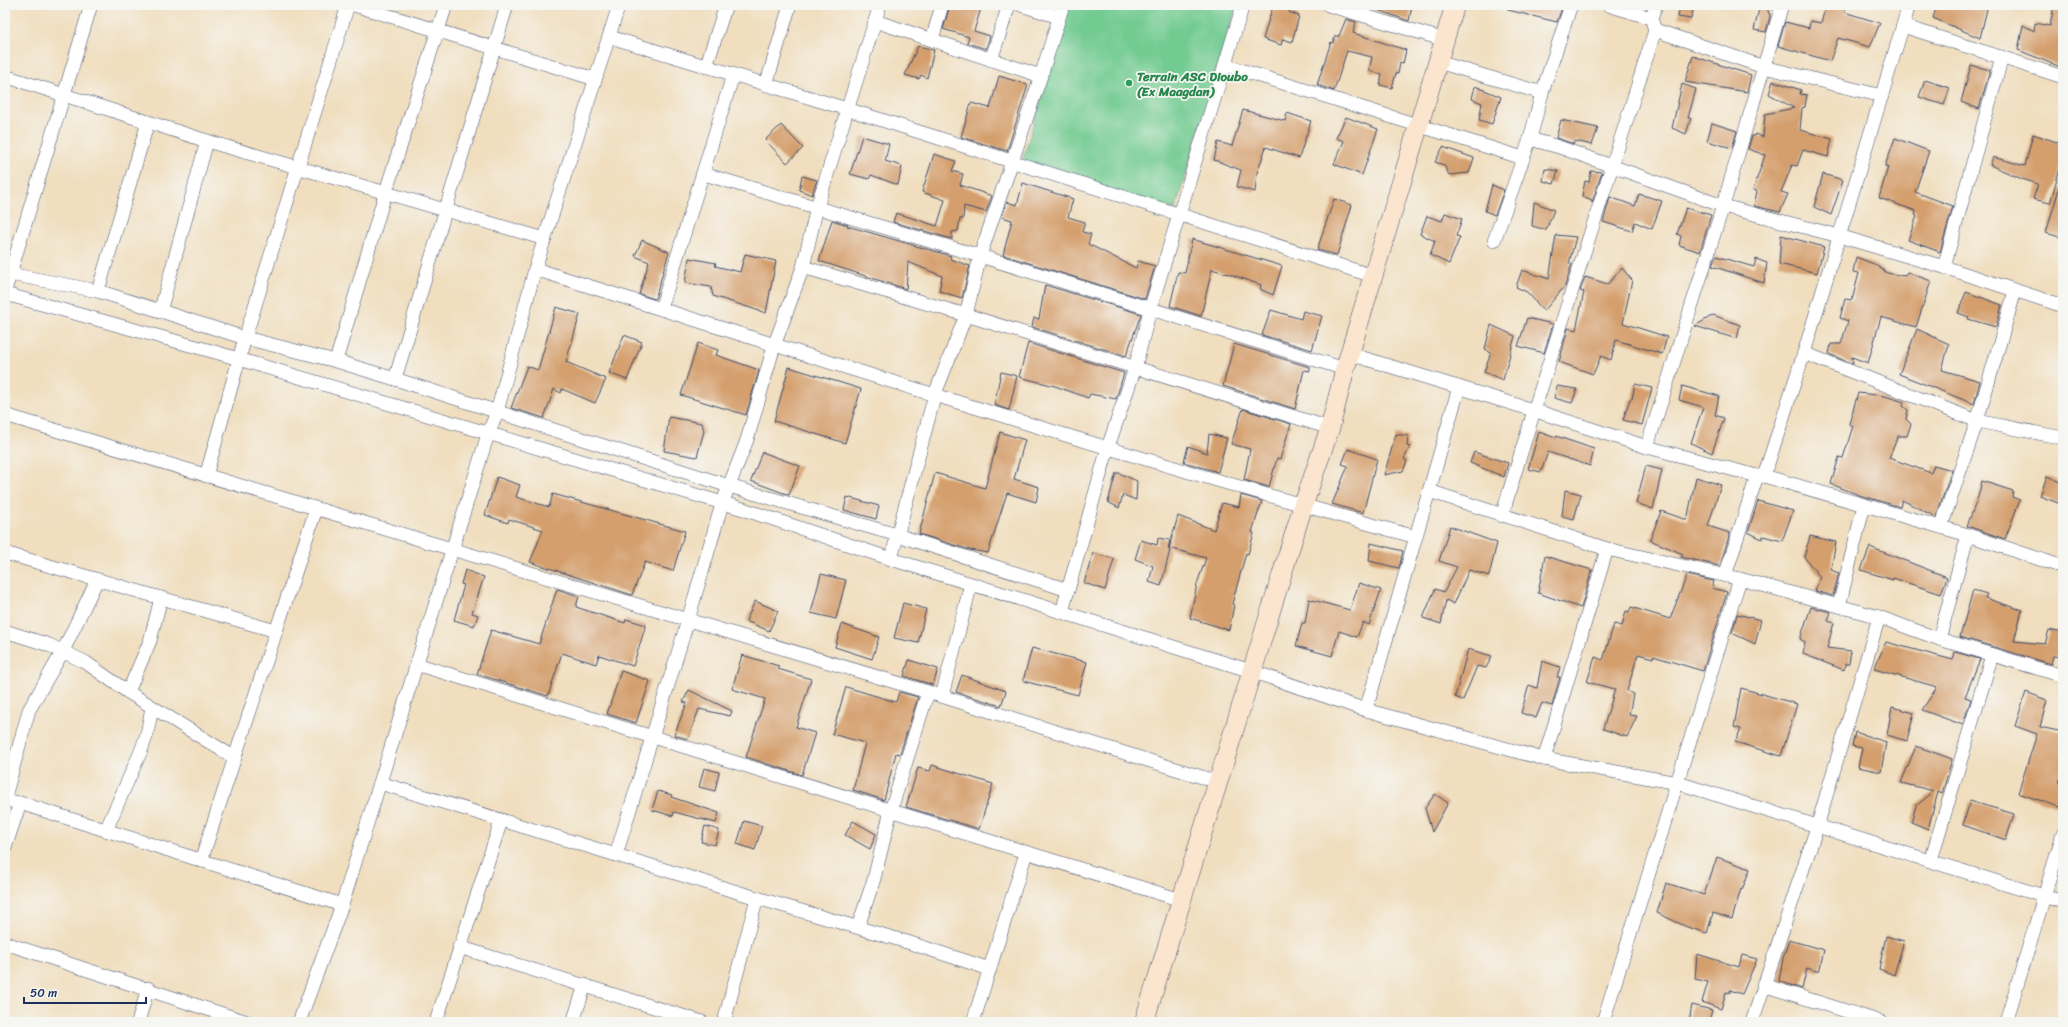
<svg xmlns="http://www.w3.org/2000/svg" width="2068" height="1027" font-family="Sriracha,sans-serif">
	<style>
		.green { fill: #72cb91; stroke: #467d78 }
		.building { fill: #d49f6d }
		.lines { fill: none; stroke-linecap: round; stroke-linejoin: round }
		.minor-casing { stroke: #3b496c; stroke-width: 14 }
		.secondary-casing { stroke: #3b496c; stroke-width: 20 }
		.minor { stroke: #fff; stroke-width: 13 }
		.secondary { stroke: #fbe5cf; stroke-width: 19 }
		.leisure-dot { fill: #2e9e5b; stroke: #f6f6f2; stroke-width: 1.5 }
		.labels { text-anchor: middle; stroke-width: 3.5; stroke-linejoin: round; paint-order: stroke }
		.leisure-label { font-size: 13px; font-weight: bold; fill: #27864d; stroke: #f6f6f2; text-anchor: start }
	</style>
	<rect width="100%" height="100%" fill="#f6f6f2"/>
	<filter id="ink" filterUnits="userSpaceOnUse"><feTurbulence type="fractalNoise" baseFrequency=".025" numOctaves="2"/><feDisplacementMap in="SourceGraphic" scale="8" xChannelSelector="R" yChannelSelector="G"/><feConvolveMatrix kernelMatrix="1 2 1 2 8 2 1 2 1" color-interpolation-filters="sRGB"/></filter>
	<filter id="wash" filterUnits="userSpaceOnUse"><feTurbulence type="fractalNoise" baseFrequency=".012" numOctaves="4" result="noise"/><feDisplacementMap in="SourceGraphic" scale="16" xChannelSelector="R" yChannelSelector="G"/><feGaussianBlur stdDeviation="0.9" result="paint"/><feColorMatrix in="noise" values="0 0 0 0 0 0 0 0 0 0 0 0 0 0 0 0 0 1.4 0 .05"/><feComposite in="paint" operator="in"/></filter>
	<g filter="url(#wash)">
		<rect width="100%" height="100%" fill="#f0debe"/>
		<path class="green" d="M1069,5H1237L1175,210L1022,162Z"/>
		<g id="blocks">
			<g class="building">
				<path d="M950,5H982L974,31L990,36L986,49L967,43L969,37L943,29Z"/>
				<path d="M1273,5L1289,10V12L1299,16L1292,42L1283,39L1281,45L1263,39Z"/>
				<path d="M1369,5H1412L1409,21L1369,7Z"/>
				<path d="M1509,5H1563L1557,22L1508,10Z"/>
				<path d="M1680,5H1694L1691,19L1678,17Z"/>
				<path d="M1760,5H1766L1770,16L1766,32L1754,30Z"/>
				<path d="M1826,5H1846L1844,12L1880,23L1870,47L1838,38L1830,61L1778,46L1785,22L1809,28L1810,21L1821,23Z"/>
				<path d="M1937,5H1988L1980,38L1933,18Z"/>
				<path d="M2054,5H2063V68L2018,50L2023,25L2034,31L2035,23L2050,26Z"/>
				<path d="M1346,19L1356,22L1353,33L1406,50L1403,64L1400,63L1398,74L1396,73L1392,88L1380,85L1382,74L1369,71L1372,57L1347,51L1334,91L1317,85L1331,42L1333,43L1335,36H1339Z"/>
				<path d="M918,46L934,50L927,78L921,75L919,79L905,75Z"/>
				<path d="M1693,56L1751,75L1747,92L1685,82Z"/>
				<path d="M1971,65L1990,70L1979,109L1961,102Z"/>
				<path d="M999,76L1028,85L1007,151L961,137L971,103L990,108Z"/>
				<path d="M1925,80L1950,88L1944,105L1919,97Z"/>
				<path d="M1773,81L1801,90L1800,94L1807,95L1805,107L1802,108L1800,130L1832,139L1828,157L1803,150L1797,166L1792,165L1781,192L1788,194L1780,212L1754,206L1757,191L1753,190L1765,155L1748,149L1752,136H1754L1755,134L1763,137L1765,114L1794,108L1769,94Z"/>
				<path d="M1682,84L1696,89L1688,118H1691L1686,134L1672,128Z"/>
				<path d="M1475,86L1501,97L1492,124L1479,120L1482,103L1472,99Z"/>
				<path d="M1243,110L1285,121L1287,113L1311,121L1299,158L1266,147L1257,173L1255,192L1237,187L1241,170L1214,160L1218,142L1232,146Z"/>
				<path d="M1346,117L1378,129L1362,175L1334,164L1344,141L1336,138Z"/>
				<path d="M1561,120L1598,128L1592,145L1575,141L1574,144L1556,138Z"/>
				<path d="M1712,123L1737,131L1732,148L1707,141Z"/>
				<path d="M781,125L803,148L787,163L765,140Z"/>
				<path d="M2033,134L2063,144V169L2060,168L2050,203L2033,199L2038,184L2022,179L1990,165L1993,157L2025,166Z"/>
				<path d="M862,136L889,144L885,161L902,166L898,185L871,175L869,179L850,174Z"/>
				<path d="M1895,138L1929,151L1915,192L1953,206L1940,252L1908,240L1917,216L1915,215L1916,211L1879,198L1888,167L1885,166Z"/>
				<path d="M1443,147L1474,158L1469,173L1449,175L1444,165L1435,162Z"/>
				<path d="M934,154L956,161L952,171L963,174L960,185L992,196L986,212L964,206L963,219H960L958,231L952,232V239L893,222L896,213L937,226L945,200L922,192Z"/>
				<path d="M1545,169L1558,171L1554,184L1543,181Z"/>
				<path d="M1591,171L1602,172L1592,203V200L1582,196L1585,181L1589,182Z"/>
				<path d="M1823,174L1843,180L1831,215L1814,207Z"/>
				<path d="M802,176L817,180L812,195L799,190Z"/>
				<path d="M1023,183L1073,199L1068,217L1085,222L1082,232L1091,234L1088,244L1136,268L1138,261L1155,266L1145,299L1003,255L1012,220L1002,217L1007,202L1017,205Z"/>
				<path d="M1492,185L1504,190L1495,215L1485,211Z"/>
				<path d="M2059,189H2063V238L2046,233Z"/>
				<path d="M1639,194L1662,201L1652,229L1635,222L1632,231L1603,222L1610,197L1635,206Z"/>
				<path d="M1334,199L1352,205L1337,255L1317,250Z"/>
				<path d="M1534,202L1554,210L1546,230L1532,226Z"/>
				<path d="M1686,208L1711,215L1700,252L1679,245L1681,236L1677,234Z"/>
				<path d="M1445,213L1462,219L1456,236L1460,237L1449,264L1430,255L1435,241L1420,234L1427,216L1442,221Z"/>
				<path d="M832,220L848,225L847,226L951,256L950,259L970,266L962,298L939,291L942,276L908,262L906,289L819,261Z"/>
				<path d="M1556,235L1576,237L1569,263L1572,264L1565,286L1544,311L1527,292L1516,287L1522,270L1549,279Z"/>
				<path d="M1781,235L1824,247L1817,273L1779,264Z"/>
				<path d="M1192,239L1282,266L1273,295L1260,289L1261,285L1227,273V274L1212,269L1201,316L1170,306L1178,272L1185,273Z"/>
				<path d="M642,240L669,252L655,299L639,294L649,262L635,256Z"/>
				<path d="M745,254L776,261L766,313L713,296L711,287L685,283L689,258L716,263L715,266L740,272Z"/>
				<path d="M1716,256L1754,267L1756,259L1767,263L1764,283L1712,266Z"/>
				<path d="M1856,257L1874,264L1887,273L1905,276L1907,272L1931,281L1916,327L1881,317L1868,363L1852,357L1853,364L1829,354L1831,344H1841L1848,321L1840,318L1845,299L1852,300L1859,273L1853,272Z"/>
				<path d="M1622,268L1632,280L1623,323L1667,337L1662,354L1616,340L1611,360L1601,356L1593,374L1559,362L1568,328L1576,330L1584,292L1580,291L1585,277L1608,284Z"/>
				<path d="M1045,285L1141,314L1126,356L1032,327L1034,318L1039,319Z"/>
				<path d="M1966,292L2002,305L1996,327L1968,319L1969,317L1958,313Z"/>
				<path d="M556,307L580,314L566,362L606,379L595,403L562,389L561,393L554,389L544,418L511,408L527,366L538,370Z"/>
				<path d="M1271,310L1301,319L1303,311L1322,316L1312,350L1262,335Z"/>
				<path d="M1713,315L1740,325L1737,339L1695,326Z"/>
				<path d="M1527,318L1553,324L1544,353L1518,346Z"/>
				<path d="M1491,325L1515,336L1503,380L1484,372L1491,353L1485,349Z"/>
				<path d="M1917,329L1949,344L1942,370L1980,381L1974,404L1899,374Z"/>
				<path d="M624,335L642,342L627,380L609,373Z"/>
				<path d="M698,343L718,350L716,355L759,370L746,415L681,395Z"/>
				<path d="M1028,343L1124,373L1116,399L1090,394L1088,398L1055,386L1019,377Z"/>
				<path d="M1234,344L1310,367V371L1304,370L1295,409L1223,386Z"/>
				<path d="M789,367L861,389L845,443L774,421Z"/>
				<path d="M1001,372L1017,376L1009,410L994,405Z"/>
				<path d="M1635,384L1652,388L1642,425L1623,420L1630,399H1632Z"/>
				<path d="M1557,386L1577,389L1572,403L1554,398Z"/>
				<path d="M1682,386L1719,396L1715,415L1724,418L1712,453L1691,443L1703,407L1679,400Z"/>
				<path d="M1858,393L1885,396L1904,402L1903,406L1908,410L1906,419L1911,424L1907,436H1898L1889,458L1931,473L1934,465L1952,470L1936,517L1902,500L1900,507L1859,495L1831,484L1839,457L1843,458L1853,426L1849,424Z"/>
				<path d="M1243,409L1291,424L1280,459L1277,458L1269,487L1244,480L1250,449L1231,444Z"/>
				<path d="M669,417L702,423L704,431L697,457L664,451Z"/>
				<path d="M1000,432L1025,440L1014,479L1039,487L1036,502L1007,493L988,553L970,550L919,534L935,473L985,488Z"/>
				<path d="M1539,432L1556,438V436L1594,449L1590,466L1548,452L1541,472L1528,469Z"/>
				<path d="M1209,434L1227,438L1218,472L1184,462L1188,446L1207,453Z"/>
				<path d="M1396,434L1408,436L1407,446L1410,447L1404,459L1407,461L1403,471L1384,475Z"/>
				<path d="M1348,449L1377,459L1363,513L1332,504L1348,466L1342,464Z"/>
				<path d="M762,452L800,466L789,495L751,481Z"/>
				<path d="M1474,452L1508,463L1504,477L1470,463Z"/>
				<path d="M1646,466L1662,470L1653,509L1636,503Z"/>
				<path d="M1116,473H1119L1137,481L1136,500L1123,495L1119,508L1108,502Z"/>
				<path d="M2047,476L2063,483V505L2040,496Z"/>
				<path d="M497,477L520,485L516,497L549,507L553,494L685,531L673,571L645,562L632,595L530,562L543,530L509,519L508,523L485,515Z"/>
				<path d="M1696,477L1721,485L1708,526L1730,533L1720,566L1681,557L1683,554L1650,540L1661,511L1687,520Z"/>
				<path d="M1982,481L2013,491L2012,497L2020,500L2005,539L1967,526L1978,497Z"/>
				<path d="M1565,490L1581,494L1574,519L1562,516Z"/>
				<path d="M1241,495L1262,501L1252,532L1254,533L1248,554L1246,553L1232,604L1234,605L1229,630L1190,618L1197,584L1206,558L1169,548L1178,516L1214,530L1222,503L1239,507Z"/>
				<path d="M847,497L879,506L876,519L844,510Z"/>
				<path d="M1758,501L1793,511L1782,541L1763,536L1762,539L1748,532Z"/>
				<path d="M1450,526L1497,543L1489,576L1469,570L1454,604L1446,600L1441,624L1423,618L1435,589L1444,592L1457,567L1439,561Z"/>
				<path d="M1810,536L1836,542L1831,570L1839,573L1833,596L1815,591L1820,577L1804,557Z"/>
				<path d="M1158,538L1170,540L1168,549L1170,550L1161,586L1149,582L1153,566L1135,559L1141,540L1157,545Z"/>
				<path d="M1371,543L1403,551L1399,568L1369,561Z"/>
				<path d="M1870,547L1947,577L1941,594L1893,578V580L1861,570Z"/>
				<path d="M1093,553L1114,559L1105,590L1084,583Z"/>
				<path d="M1545,556L1592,570L1581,608L1538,593Z"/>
				<path d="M465,570L484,577L472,613L478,615L474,626L454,620L464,585L461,584Z"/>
				<path d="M821,574L846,580L836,619L811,613Z"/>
				<path d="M1687,575L1714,581L1712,588L1727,592L1703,671L1653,656V658L1638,654L1627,691L1633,694L1629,715L1637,716L1627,737L1603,729L1615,689L1587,682L1595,657L1603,660L1614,624L1622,626L1626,611L1629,612L1631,607L1670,619Z"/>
				<path d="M1359,583L1381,590L1369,625L1363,622L1357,637L1339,631L1332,656L1296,646L1302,623H1305L1309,599L1350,610Z"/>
				<path d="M557,589L579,596L576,607L625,623L626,619L646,625L633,666L599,655L596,664L562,653L548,696L477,674L491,630L539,644Z"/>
				<path d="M1973,590L1987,594L1985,598L2022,610L2014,641L2045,644L2049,630L2063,633V643L2059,657L2053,656L2051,664L1960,637Z"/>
				<path d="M755,601L778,611L769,631L746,621Z"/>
				<path d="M903,603L926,609L918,643L894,638Z"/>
				<path d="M1811,607L1831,612L1828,621L1834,623L1827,648L1851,651L1849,664H1845L1844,670L1803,654L1805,642L1800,639Z"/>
				<path d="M1737,614L1761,620L1755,644L1732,633Z"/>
				<path d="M842,624L879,637L872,659L835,647Z"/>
				<path d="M1886,642L1953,660L1955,652L1980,659L1965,697L1971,699L1963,725L1922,710L1937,687L1874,669Z"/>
				<path d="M1032,648L1087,662L1078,695L1023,681Z"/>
				<path d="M1468,649L1492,656L1486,668L1477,666L1463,700L1455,697Z"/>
				<path d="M742,655L779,666L778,669L811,679L796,727L815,733L802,775L746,757L765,699L732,689Z"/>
				<path d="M909,660L938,669L933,685L904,676Z"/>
				<path d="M1542,661L1560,667L1557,677H1560L1552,706L1542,703L1536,718L1521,713L1529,685L1537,688Z"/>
				<path d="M621,671L650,681L636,723L607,714Z"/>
				<path d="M962,675L1006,691L1001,706L956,692Z"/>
				<path d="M846,687L896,702L899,692L918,697L900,754L896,753L884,800L853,790L865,743L832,734Z"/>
				<path d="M1741,688L1797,704L1781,756L1735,742L1741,729L1734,727Z"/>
				<path d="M689,690L732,711L730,716L699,709L688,739L674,735L687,703L683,702Z"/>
				<path d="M2026,692L2047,700L2040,727L2063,732V772L2059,783L2063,784V808L2018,793L2037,734L2015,726Z"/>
				<path d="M1892,707L1914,713L1907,741L1887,735Z"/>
				<path d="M1855,732L1886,742L1881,772L1858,767L1862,748L1852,746Z"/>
				<path d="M1916,746L1952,759L1942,794L1938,792L1928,829L1911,822L1916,806L1934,791L1901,783Z"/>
				<path d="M932,765L993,784L979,829L906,807L918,768L930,771Z"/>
				<path d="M704,768L719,772L715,791L699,787Z"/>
				<path d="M658,791L672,795L671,797L719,813L716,823L674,812L673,816L652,810Z"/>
				<path d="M1435,794L1448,803L1432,832L1425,808Z"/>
				<path d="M1970,801L2014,814L2006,840L1963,825Z"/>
				<path d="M744,821L762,826L755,850L737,844Z"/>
				<path d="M853,821L876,834L870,849L845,835Z"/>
				<path d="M705,826L719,830L715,845L701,842Z"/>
				<path d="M1717,857L1750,869L1742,890L1741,889L1732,919L1713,913L1707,933L1687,927L1657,913L1666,883L1704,895Z"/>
				<path d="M1886,936L1904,941L1894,975L1879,969Z"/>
				<path d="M1789,940L1824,950L1819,972L1807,968L1802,989L1779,981L1783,958Z"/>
				<path d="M1697,954L1739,967L1742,955L1757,959L1742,994L1730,990V993L1726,992L1721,1009L1702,1002L1708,982L1695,979Z"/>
				<path d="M1692,1005L1712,1010L1709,1022H1689Z"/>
			</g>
		</g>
	</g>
	<g filter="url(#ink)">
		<use href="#blocks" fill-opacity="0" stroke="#3b496c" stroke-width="1"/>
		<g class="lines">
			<defs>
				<g id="minor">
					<path d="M354,5L595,79"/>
					<path d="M1021,5L1059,17"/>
					<path d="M1328,5L1445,40"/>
					<path d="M1571,5L1542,93L1530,139L1559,147L1723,206L1839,236L1944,267L2063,306"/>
					<path d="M1651,18L1656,5"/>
					<path d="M875,21L1041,76"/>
					<path d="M1903,26L2063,77"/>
					<path d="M1655,30L1764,67L1882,96"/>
					<path d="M610,37L847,109L1373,276"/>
					<path d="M932,40L942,5"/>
					<path d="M991,60L1009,5"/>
					<path d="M1438,62L1542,93"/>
					<path d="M1225,65L1523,158"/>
					<path d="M706,67L726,5"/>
					<path d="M5,76L207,141L545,239"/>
					<path d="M766,85L790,5"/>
					<path d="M704,174L980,256L1345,369"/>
					<path d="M1494,241L1530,139"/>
					<path d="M803,267L966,315L1330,428"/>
					<path d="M1944,267L2002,57"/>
					<path d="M535,269C827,362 1120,455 1416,537"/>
					<path d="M10,274L98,291L245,338L336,361L395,379L729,486L897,535L1068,590"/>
					<path d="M5,291L91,5"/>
					<path d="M98,291L148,122"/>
					<path d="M5,294L215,352L743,509L891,559L1251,671L1366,710L1544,759L1678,783L2063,902"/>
					<path d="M661,309L733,75"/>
					<path d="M160,312L207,141"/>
					<path d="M1804,353L1977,421L2063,438"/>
					<path d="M1350,354L1533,410L1647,447L1757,476H1764L1968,535L2063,567"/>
					<path d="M336,361L385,194L446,5"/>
					<path d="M395,379L507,5"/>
					<path d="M5,415L928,692L1218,782"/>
					<path d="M1647,447L1723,206L1782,5"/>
					<path d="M206,476L245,338L348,5"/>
					<path d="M1764,476L1804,353L1909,5"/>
					<path d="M1429,491L1607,549L1740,579L1879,617L1939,639L2063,676"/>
					<path d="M1502,516C1550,353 1605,192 1655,30L1651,18L1608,5"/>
					<path d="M1941,527L1977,421L2015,291"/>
					<path d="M5,553L276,631"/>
					<path d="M891,559L935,394L966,315L980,256L1041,76L1063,5"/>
					<path d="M1725,576L1757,476"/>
					<path d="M1839,606L1864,505"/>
					<path d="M1062,612L1108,447L1135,368L1150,310L1243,5"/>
					<path d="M5,631L49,645L85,662L128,692L235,758"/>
					<path d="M1939,639L1968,535"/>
					<path d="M416,664L1181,900"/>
					<path d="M128,692L150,641L161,598"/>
					<path d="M942,696L971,584"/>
					<path d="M1366,710L1459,387"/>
					<path d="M1544,759L1607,549"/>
					<path d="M380,783L757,898L907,942L990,969"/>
					<path d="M5,797L29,710L63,651L97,580"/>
					<path d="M5,800L20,803L342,905"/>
					<path d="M106,830L141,751L147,734L152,707"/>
					<path d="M5,848L20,803"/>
					<path d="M616,855L688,620L722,504L747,440L774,346L803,267L817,207L880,5"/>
					<path d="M1931,860L1992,655"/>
					<path d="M201,861L316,509"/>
					<path d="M858,927L874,879L891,810L928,692"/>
					<path d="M5,943L247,1022"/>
					<path d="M459,947L702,1022"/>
					<path d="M1763,985L1881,1022"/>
					<path d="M138,1022L148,988"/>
					<path d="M299,1022L342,905L488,434L497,412L535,269L619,5"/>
					<path d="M436,1022L501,821"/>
					<path d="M573,1022L585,985"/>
					<path d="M724,1022L757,898"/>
					<path d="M973,1022L1026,853"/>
					<path d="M1603,1022L1740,579"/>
					<path d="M1752,1022L1817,827L1879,617"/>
					<path d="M2006,1022L2063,834"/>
				</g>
				<path id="secondary" d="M1144,1022L1303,506L1330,428L1345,369L1455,5"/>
			</defs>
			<use href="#minor" class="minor-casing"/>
			<use href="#secondary" class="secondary-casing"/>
			<use href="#minor" class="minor"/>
			<use href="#secondary" class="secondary"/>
		</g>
	</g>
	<circle class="leisure-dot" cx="1129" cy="83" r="4"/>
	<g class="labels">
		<g class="leisure-label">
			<text x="1137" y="81">Terrain ASC Dioubo<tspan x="1137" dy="15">(Ex Maagdan)</tspan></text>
		</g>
	</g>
	<rect width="2068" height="1027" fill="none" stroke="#f6f6f2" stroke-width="20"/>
	<path d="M24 997v6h122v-6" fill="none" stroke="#1b2f5e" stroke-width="2"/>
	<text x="30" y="997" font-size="12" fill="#1b2f5e" stroke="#f6f6f2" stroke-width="3" paint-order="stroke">50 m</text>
</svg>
